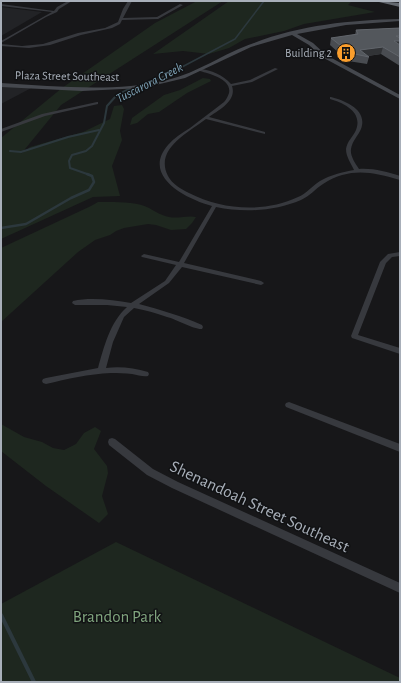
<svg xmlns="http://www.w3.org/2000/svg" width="401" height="683" font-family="'Alegreya Sans',sans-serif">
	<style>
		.built { fill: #222326 }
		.green { fill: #1e271f }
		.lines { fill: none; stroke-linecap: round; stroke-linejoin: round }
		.stream-far3 { stroke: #2c383d; stroke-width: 1.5 }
		.stream-far2 { stroke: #2c383d; stroke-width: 2 }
		.stream-far1 { stroke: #2c383d; stroke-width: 2.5 }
		.stream { stroke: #2c383d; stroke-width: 4 }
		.street { fill: #37393e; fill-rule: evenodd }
		.secondary { fill: #45484e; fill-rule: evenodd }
		.highway { fill: #63686f; fill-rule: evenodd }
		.wall { fill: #494c51 }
		.shaded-wall { fill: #313336 }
		.building { fill: #53575c; stroke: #61656b }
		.labels { text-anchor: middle; stroke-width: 3; stroke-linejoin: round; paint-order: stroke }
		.far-poi-label { font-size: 12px; fill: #a8afb9; stroke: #111214; text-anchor: end }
		.far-street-label { font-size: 12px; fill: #a8afb9; stroke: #111214 }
		.far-water-label { font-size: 13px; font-style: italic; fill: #7ea2b6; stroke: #111214 }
		.near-street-label { font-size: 17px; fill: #a8afb9; stroke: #111214 }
		.near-park-label { font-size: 17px; fill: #80a57e; stroke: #111214 }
	</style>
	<rect width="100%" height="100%" fill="#171719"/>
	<g class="built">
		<path d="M1,7L42,12L1,36Z"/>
		<path d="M1,85L35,86L1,104Z"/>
	</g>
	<g class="green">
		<path d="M197,1H223L61,105L21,154L30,147L83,132L110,119L114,106L122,105L124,109L120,131L122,140L112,166L120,196L93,197L1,239V138L62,88L155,23Z"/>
		<path d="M229,1H348L351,2L348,5L375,12L304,24L284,31L245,39L229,48L209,54L183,51L153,54Z"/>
		<path d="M203,78L210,79L211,81L187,93L159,112L148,114L137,123L130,125L132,118L164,95L180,90Z"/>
		<path d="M98,202C112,202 137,201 149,208C156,212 160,215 169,217C178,219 188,215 196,217L192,223L186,229L171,230L156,225L148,224L124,228L116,231L110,235L95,240L78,252L1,322V248L91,206Z"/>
		<path d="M1,424L24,437L42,442L53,448L64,450L76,444L84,433L95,427L101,431L94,449L107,466L108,473L102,496L108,514L99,523L46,486L1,451Z"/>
		<path d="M116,542L400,678V682H1V604Z"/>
	</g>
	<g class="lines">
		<g class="stream-far3">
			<path d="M211,1H239"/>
			<path d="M327,1H349"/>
			<path d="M163,77L235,39L264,1"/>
		</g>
		<g class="stream-far2">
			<path d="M10,151L21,152L68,137L99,130"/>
			<path d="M90,175L70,168L69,161L72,155L86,151L92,146L104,123L107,106L116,96L127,90L166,76"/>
		</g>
		<path class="stream-far1" d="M1,228L26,224L71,198L89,190L94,182L92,176L87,174"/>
		<path class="stream" d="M1,615L34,682"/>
		<g class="street">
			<path d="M68,1H72L59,9L57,12L46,17L1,43V41L52,12L1,6V4L54,11L57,7Z"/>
			<path d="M128,1H132L123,18L157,17L180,4L183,5L158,19L122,20L120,24L112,28L81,35L50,45L29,48L1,46V44L22,46L43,44L78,33L105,28L118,22L123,9Z"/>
			<path d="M275,68L278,69L252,82L232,86C237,101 219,110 209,117L265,132V134L206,119C189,132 154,149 168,176C172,184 181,189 189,193C222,210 264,213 298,197C306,194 312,186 320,181C330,175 343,172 354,170C351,163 346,157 346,149C347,141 353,137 356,130C363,112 344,103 330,99V97H331C346,101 368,110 361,129C358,136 352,141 351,149C350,156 355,163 359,169C373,168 387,172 400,176V180C372,172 350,167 323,184C315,189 310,196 301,200C275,211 244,213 216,207L184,263L261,281L264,283L263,284L261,285L182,267L169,283L139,304C161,310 182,316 202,325L203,327L202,329C195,330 176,319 167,317C156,313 145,310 134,308L124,317L113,342L106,368C120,366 134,368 148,372L149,374L148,376C143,377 138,375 132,374C125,373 118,373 111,373C89,374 67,379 46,384L43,383L42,381L43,379L46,378L98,368C104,347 110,322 127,307L107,305H75L72,303L73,301C91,297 113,300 131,303L165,281L176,265L142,257L141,256L144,254L179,262L212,206C186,199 141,176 168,145C174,138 182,133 190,128C201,119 213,111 224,102C226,100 228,96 229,93C232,79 210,74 200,71V69C211,70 223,75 231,84L250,80Z"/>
			<path d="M97,102H98V104L45,116L1,132V129L42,114Z"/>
			<path d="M400,252V256L392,257L386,263L358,335L400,348V354L352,338L351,336L380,262L388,254Z"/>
			<path d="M289,402L400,444V452L286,407L285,405L286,403Z"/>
			<path d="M112,438L115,439L153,469L178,482L400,583V593L172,488L147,475L109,445L108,442L109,439Z"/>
		</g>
		<path class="secondary" d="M400,19V21L346,25L297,34L313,43L326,55L400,95V99L322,57L309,45L292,35L251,47L185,78L143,88L82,91L1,87V83C56,86 113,93 167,80C198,73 224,53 254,43C300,25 351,20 400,19Z"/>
		<path class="highway" d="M378,1L400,3V7L379,2Z"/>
	</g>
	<path class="wall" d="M400,28V66L381,54L368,56L369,57L367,64L348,61L330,45L331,38L355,35L356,30Z"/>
	<g class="shaded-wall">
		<path d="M394,41H400V48Z"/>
		<path d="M383,47L381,54L367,56L360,50Z"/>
	</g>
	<path class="building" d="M400,28V36H396L400,38V41H394L400,45V57L383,47L360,50L369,57L350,53L331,38L358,34L356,30Z"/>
	<defs>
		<symbol id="building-disc" viewBox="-11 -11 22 22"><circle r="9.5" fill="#fa9e2d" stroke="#111214"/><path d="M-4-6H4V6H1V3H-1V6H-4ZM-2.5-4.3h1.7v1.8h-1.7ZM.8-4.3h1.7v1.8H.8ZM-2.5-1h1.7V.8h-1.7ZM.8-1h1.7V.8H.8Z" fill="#111"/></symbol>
	</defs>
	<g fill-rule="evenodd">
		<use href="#building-disc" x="335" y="42" width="22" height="22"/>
	</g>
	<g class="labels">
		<g class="far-poi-label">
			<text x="332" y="57">Building 2</text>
		</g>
		<g class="far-street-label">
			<text transform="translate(67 76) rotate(1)" y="4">Plaza Street Southeast</text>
		</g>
		<g class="far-water-label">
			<text transform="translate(149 82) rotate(-27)" y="5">Tuscarora Creek</text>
		</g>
		<g class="near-street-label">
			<text transform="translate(260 506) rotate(25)" y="6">Shenandoah Street Southeast</text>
		</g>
		<g class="near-park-label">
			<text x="117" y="622">Brandon Park</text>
		</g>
	</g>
	<rect width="401" height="683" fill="none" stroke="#a8afb9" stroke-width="4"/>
</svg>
